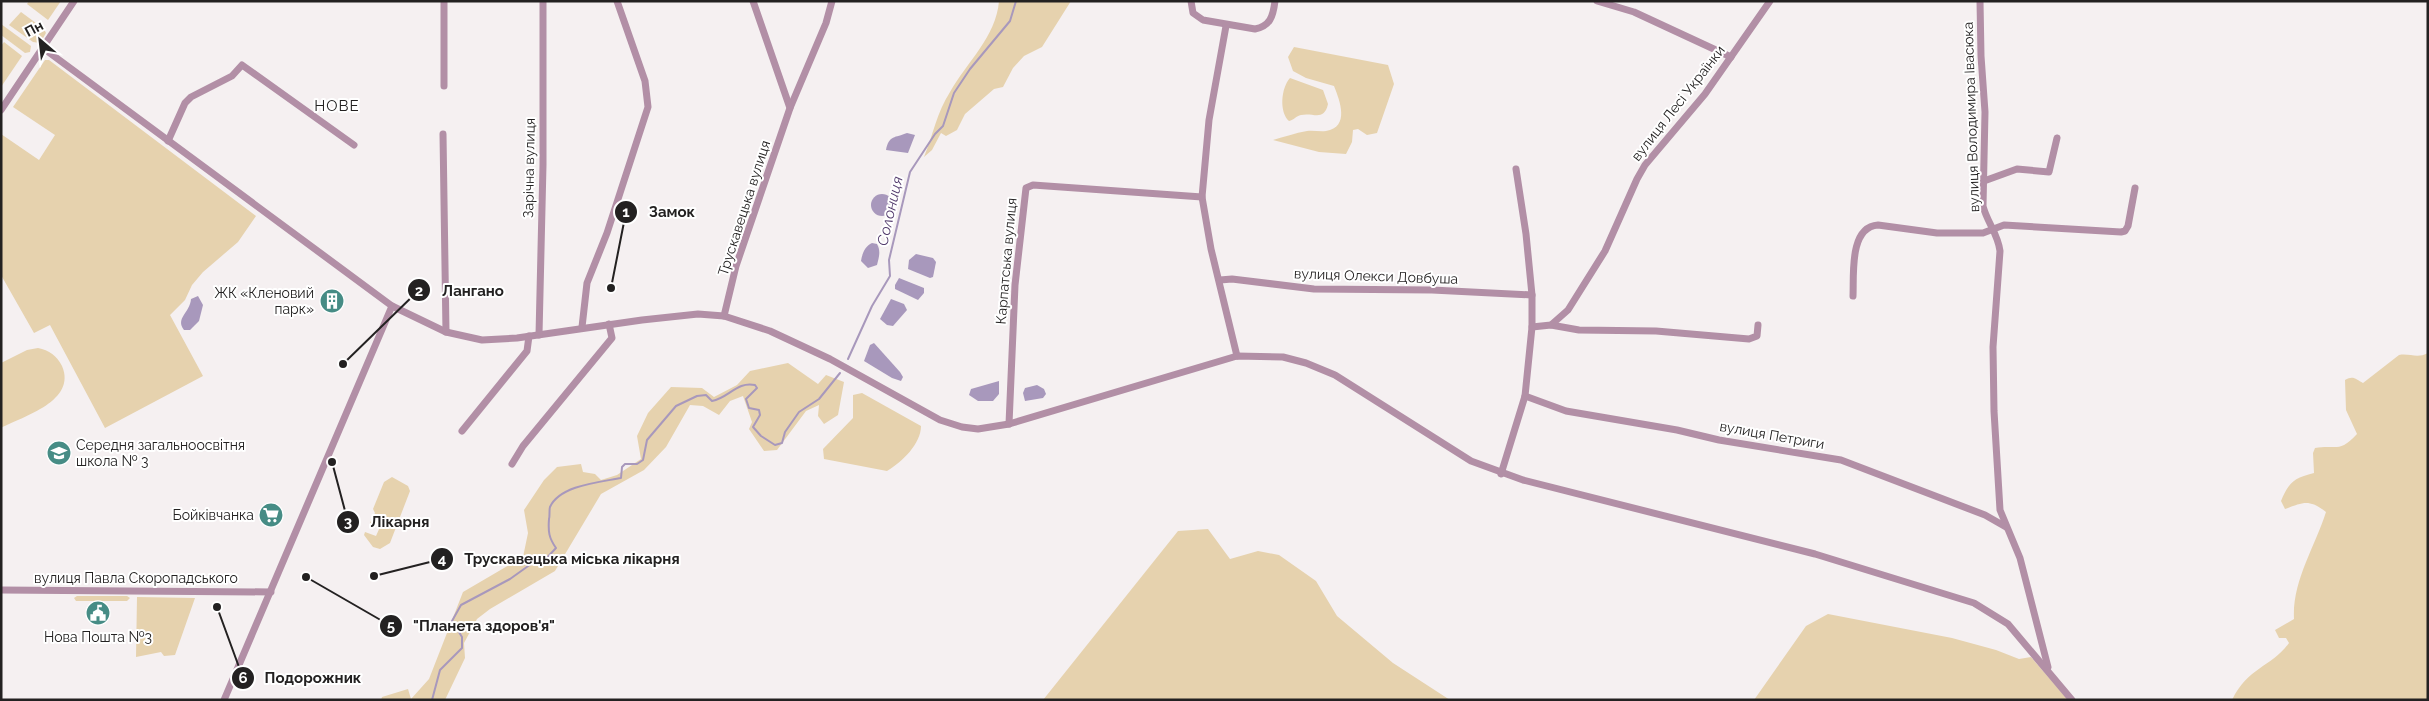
<svg xmlns="http://www.w3.org/2000/svg" width="2429" height="701" font-family="Raleway,sans-serif">
	<style>
		.green { fill: #e6d2ae }
		.water { fill: #a898bc }
		.lines { fill: none; stroke-linecap: round; stroke-linejoin: round }
		.stream { stroke: #a898bc; stroke-width: 2 }
		.minor { stroke: #b28fa6; stroke-width: 7 }
		.labels { text-anchor: middle; stroke-width: 4; stroke-linejoin: round; paint-order: stroke }
		.street-label { font-size: 14px; fill: #232121; stroke: #fff }
		.poi-label { font-size: 14px; fill: #232121; stroke: #fff; text-anchor: end }
		.neighbourhood-label { font-size: 15px; letter-spacing: 1px; fill: #232121; stroke: #fff }
		.water-label { font-size: 15px; font-style: italic; fill: #533b6d; stroke: #fff }
		.leader { fill: none; stroke: #232121; stroke-width: 2 }
		.callout-dot { fill: #232121; stroke: #fff; stroke-width: 2 }
		.mark-label { font-size: 15px; text-anchor: middle; font-weight: bold; fill: #fff }
		.callout-label { font-size: 15px; text-anchor: middle; font-weight: bold; fill: #232121; stroke: #fff; stroke-width: 4; stroke-linejoin: round; paint-order: stroke }
	</style>
	<rect width="100%" height="100%" fill="#f5f0f1"/>
	<g class="green">
		<path d="M29,1H61L48,20L27,4Z"/>
		<path d="M999,1H1071L1042,47L1024,56L1013,68L1003,87L994,89L965,114L957,130L946,136L941,133L932,150L924,157C933,135 937,112 950,92C967,62 996,37 999,1Z"/>
		<path d="M21,12L44,29L46,33L40,43L33,42L9,25Z"/>
		<path d="M1,24L31,46L30,52L25,53L1,35Z"/>
		<path d="M4,42L22,56L1,87V46Z"/>
		<path d="M1294,47L1388,65L1394,84L1377,133L1367,135L1358,129L1353,130L1352,142L1346,154L1319,152L1273,140C1284,137 1295,133 1307,131C1313,130 1320,132 1326,131C1350,127 1340,101 1334,86L1306,78L1293,71L1288,57Z"/>
		<path d="M45,60H49L256,216L238,242L203,272L192,285L185,300L170,315L203,376L105,428L50,325L34,333L1,275V134L39,160L55,135L13,107Z"/>
		<path d="M1290,78L1323,90L1328,104C1324,122 1313,112 1301,115C1296,116 1294,120 1289,121C1279,112 1281,88 1290,78Z"/>
		<path d="M38,348C49,350 57,356 62,366C77,401 24,416 1,428V363L27,350Z"/>
		<path d="M2428,353V700H2232C2248,667 2272,667 2289,643L2286,638H2279L2275,630L2294,619C2292,581 2315,547 2326,512C2309,499 2304,502 2285,509L2281,501C2289,482 2294,478 2314,473L2313,453L2315,448C2337,444 2338,454 2357,434L2346,410L2345,380C2353,375 2356,379 2363,383L2399,355C2410,353 2417,359 2428,353Z"/>
		<path d="M788,363L818,384L826,375L844,382L838,415L824,424L818,416L819,405L806,411L777,450L764,451L749,429L752,422L743,396L730,401L719,415L703,406L690,405L666,447L644,470L601,494L555,571L490,609L477,619L464,643L465,658L445,700H381L382,697L408,689L411,699L429,679L463,592L523,557L528,533L524,510L544,480L557,467L581,464L583,472L595,474L601,480L617,475L641,459L637,436L648,413L671,387L702,388L714,397L737,385L750,371Z"/>
		<path d="M862,393L921,426C921,444 902,462 887,471L824,459L823,449L853,418V395Z"/>
		<path d="M392,477L408,486L410,491L390,543L380,549L373,547L364,535L365,532L376,536L380,527L370,523L375,513L373,509L384,482Z"/>
		<path d="M1208,529L1230,559L1258,551L1279,555L1316,581L1337,616L1393,663L1450,700H1043L1178,531Z"/>
		<path d="M77,596H127L130,598L127,601H76L74,598Z"/>
		<path d="M137,597L195,598L175,655L164,656L161,652L136,657Z"/>
		<path d="M1828,614L1952,638L1996,650L2019,659L2031,657L2068,700H1754L1806,626Z"/>
	</g>
	<g class="water">
		<path d="M907,133L915,135L908,153L886,150C889,135 895,138 907,133Z"/>
		<circle cx="882" cy="205" r="11"/>
		<path d="M872,243L877,244C881,251 879,257 877,265L868,268L861,261C862,254 865,246 872,243Z"/>
		<path d="M916,254L933,258L936,262L933,277L930,278L908,269L909,260Z"/>
		<path d="M899,278L924,288V293L918,300L895,289V285Z"/>
		<path d="M198,296L203,305L199,321L190,330H184C175,318 190,313 191,299Z"/>
		<path d="M891,299L904,304L907,310L893,326L887,325L880,319Z"/>
		<path d="M874,343L900,372L903,377L901,381L892,378L864,361L870,345Z"/>
		<path d="M999,381V394L993,401H978L969,395L971,389Z"/>
		<path d="M1037,385L1044,389L1046,394L1043,398L1025,401L1023,393L1025,388Z"/>
	</g>
	<g class="lines">
		<g class="stream">
			<path d="M848,359L872,306L890,276L889,260L910,172L935,134L943,126L954,93L970,69L1010,21L1016,1"/>
			<path d="M432,700L440,670L462,648V637L452,621L461,605L510,579L531,564L543,562L556,548C549,538 548,532 549,519C550,516 549,510 550,507C560,485 601,482 621,478L622,467L625,464H637L643,460L647,440L676,406L697,396L706,395L712,401C729,398 737,381 755,385L757,388L746,399L749,408L759,410L760,415L753,427L761,436L775,445L782,443L785,432L799,412L819,399L840,373"/>
		</g>
		<g class="minor">
			<path d="M444,1V86"/>
			<path d="M1191,1L1193,13L1203,20L1255,29C1270,26 1273,17 1275,1"/>
			<path d="M1597,1L1634,12L1731,57"/>
			<path d="M1980,1L1981,56L1985,112L1983,206C1987,222 1998,234 2000,251L1993,347L1994,411L2000,510L2020,558L2048,667"/>
			<path d="M1226,26L1209,120L1202,197L1211,249L1237,356"/>
			<path d="M43,48L392,306L446,332L482,340L517,338L642,320L698,314L724,316L770,331L830,359L940,420L962,427L978,429L1009,424L1237,356L1283,357L1306,363L1335,375L1471,461L1523,480L1815,554L1974,603L2008,624L2072,700"/>
			<path d="M790,108L826,23L832,1"/>
			<path d="M1,110L74,1"/>
			<path d="M443,134L446,332"/>
			<path d="M168,141L185,103L191,97L232,76L242,65L354,145"/>
			<path d="M1984,181L2017,169L2049,172L2057,138"/>
			<path d="M1220,280L1232,279L1314,289L1432,290L1532,295"/>
			<path d="M1853,296C1854,275 1849,227 1878,225L1937,233H1983L2004,225L2121,232L2125,231L2128,226L2135,188"/>
			<path d="M724,316L736,266L790,108L753,1"/>
			<path d="M1551,325L1579,330L1656,331L1749,339L1757,336L1758,325"/>
			<path d="M582,327L587,283L607,233L648,107L645,81L617,1"/>
			<path d="M1532,327L1551,325L1568,310L1605,251L1637,179L1645,165L1705,94L1770,1"/>
			<path d="M539,335L543,165V1"/>
			<path d="M1525,396L1566,411L1677,430L1719,440L1841,460L1985,515L2006,527"/>
			<path d="M1009,424L1015,285L1026,188L1033,185L1202,197"/>
			<path d="M462,431L527,351L529,336"/>
			<path d="M512,464L523,446L612,338L609,324"/>
			<path d="M1501,474L1525,396L1532,327V295L1526,234L1516,169"/>
			<path d="M1,590L271,592"/>
			<path d="M224,700L392,306"/>
		</g>
	</g>
	<defs>
		<symbol id="building-disc" viewBox="-11 -11 22 22"><circle r="9.5" fill="#468c85" stroke="#fff"/><path d="M-4-6H4V6H1V3H-1V6H-4ZM-2.5-4.3h1.7v1.8h-1.7ZM.8-4.3h1.7v1.8H.8ZM-2.5-1h1.7V.8h-1.7ZM.8-1h1.7V.8H.8Z" fill="#fff"/></symbol>
		<symbol id="school-disc" viewBox="-11 -11 22 22"><circle r="9.5" fill="#468c85" stroke="#fff"/><path d="M0-5L7-2L0 1L-7-2ZM-4 1L0 2.5L4 1V4Q0 6-4 4Z" fill="#fff"/></symbol>
		<symbol id="supermarket-disc" viewBox="-11 -11 22 22"><circle r="9.5" fill="#468c85" stroke="#fff"/><path d="M-6-5.5h2.5l.6 2H6L4.5 2H-2.5L-4.4-4H-6ZM-1.5 3.2a1.3 1.3 0 1 0 .1 0ZM3 3.2a1.3 1.3 0 1 0 .1 0Z" fill="#fff"/></symbol>
		<symbol id="civic-disc" viewBox="-11 -11 22 22"><circle r="9.5" fill="#468c85" stroke="#fff"/><path d="M-.6-6.5H3V-4.5H.6V-3L4-1V1h2V6H-6V1h2V-1L-.6-3ZM-1.2 2.5V6h2.4V2.5Z" fill="#fff"/></symbol>
	</defs>
	<g fill-rule="evenodd">
		<use href="#building-disc" x="318" y="287" width="28" height="28"/>
		<use href="#school-disc" x="45" y="439" width="28" height="28"/>
		<use href="#supermarket-disc" x="257" y="501" width="28" height="28"/>
		<use href="#civic-disc" x="84" y="599" width="28" height="28"/>
	</g>
	<g class="labels">
		<g class="street-label">
			<text transform="translate(1678 103) rotate(-52)" y="5">вулиця Лесі Українки</text>
			<text transform="translate(1971 117) rotate(-92)" y="5">вулиця Володимира Івасюка</text>
			<text transform="translate(529 168) rotate(-89)" y="5">Зарічна вулиця</text>
			<text transform="translate(744 208) rotate(-72)" y="5">Трускавецька вулиця</text>
			<text transform="translate(1006 261) rotate(-85)" y="5">Карпатська вулиця</text>
			<text transform="translate(1376 276) rotate(2)" y="5">вулиця Олекси Довбуша</text>
			<text transform="translate(1772 435) rotate(10)" y="5">вулиця Петриги</text>
			<text x="136" y="583">вулиця Павла Скоропадського</text>
		</g>
		<g class="poi-label">
			<text x="314" y="298">ЖК «Кленовий<tspan x="314" dy="16">парк»</tspan></text>
			<text x="76" y="450" text-anchor="start">Середня загальноосвітня<tspan x="76" dy="16">школа № 3</tspan></text>
			<text x="254" y="520">Бойківчанка</text>
			<text x="98" y="642" text-anchor="middle">Нова Пошта №3</text>
		</g>
		<g class="neighbourhood-label">
			<text x="337" y="111">НОВЕ</text>
		</g>
		<g class="water-label">
			<text transform="translate(890 211) rotate(-77)" y="5">Солониця</text>
		</g>
	</g>
	<path class="leader" d="M611 288L626 212M343 364L419 290M332 462L348 522M374 576L442 559M306 577L391 626M217 607L243 678"/>
	<g class="callout-dot">
		<circle cx="611" cy="288" r="5"/>
		<circle cx="343" cy="364" r="5"/>
		<circle cx="332" cy="462" r="5"/>
		<circle cx="374" cy="576" r="5"/>
		<circle cx="306" cy="577" r="5"/>
		<circle cx="217" cy="607" r="5"/>
		<circle cx="626" cy="212" r="12"/>
		<circle cx="419" cy="290" r="12"/>
		<circle cx="348" cy="522" r="12"/>
		<circle cx="442" cy="559" r="12"/>
		<circle cx="391" cy="626" r="12"/>
		<circle cx="243" cy="678" r="12"/>
	</g>
	<g class="mark-label">
		<text x="626" y="217">1</text>
		<text x="419" y="296">2</text>
		<text x="348" y="527">3</text>
		<text x="442" y="564">4</text>
		<text x="391" y="631">5</text>
		<text x="243" y="683">6</text>
	</g>
	<g class="callout-label">
		<text x="672" y="217">Замок</text>
		<text x="473" y="296">Лангано</text>
		<text x="400" y="527">Лікарня</text>
		<text x="572" y="564">Трускавецька міська лікарня</text>
		<text x="484" y="631">"Планета здоров'я"</text>
		<text x="313" y="683">Подорожник</text>
	</g>
	<rect width="2429" height="701" fill="none" stroke="#232121" stroke-width="5"/>
	<g transform="translate(40 40) rotate(332)" stroke="#ffffff" stroke-width="4" paint-order="stroke">
	<path d="M0-4L9 19L0 12L-9 19Z" fill="#232121"/>
	<text y="-8" font-size="14" font-weight="bold" text-anchor="middle" fill="#232121">Пн</text>
	</g>
</svg>
